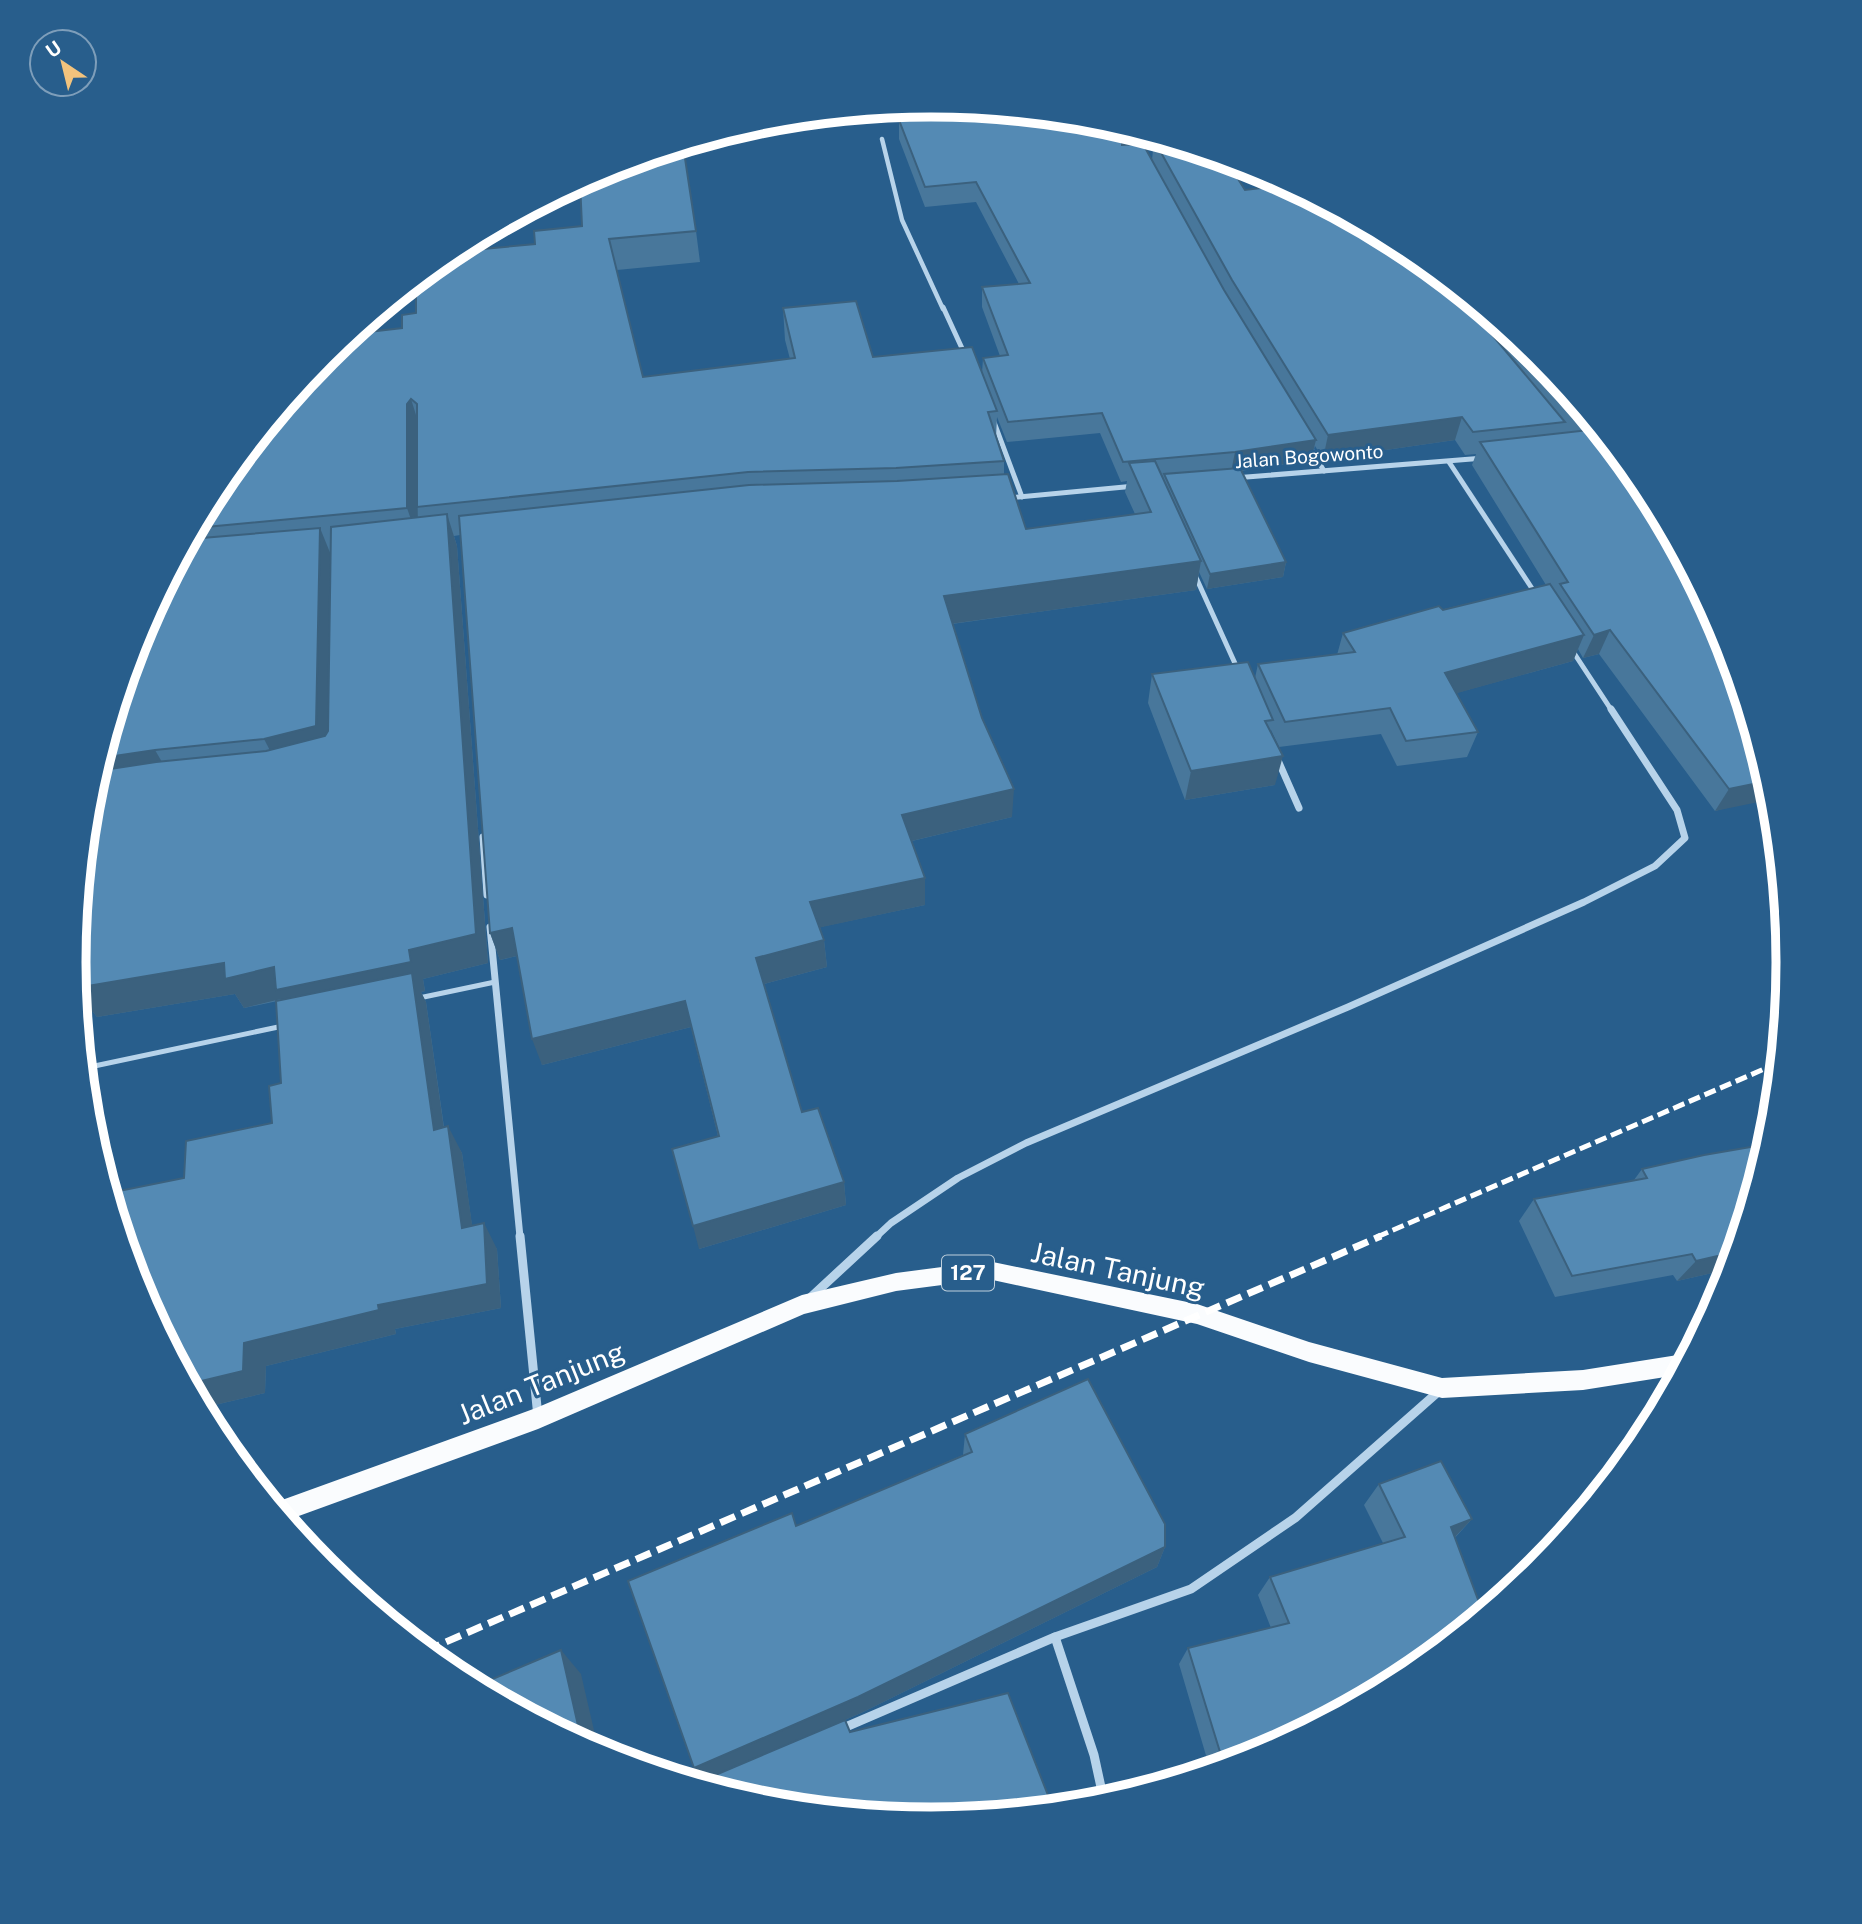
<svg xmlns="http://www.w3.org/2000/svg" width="1862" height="1924" font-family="'Public Sans',sans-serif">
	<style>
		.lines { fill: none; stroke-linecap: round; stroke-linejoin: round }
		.service { stroke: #b7d3ea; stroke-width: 5 }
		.minor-far3 { stroke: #b7d3ea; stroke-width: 4.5 }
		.minor-far2 { stroke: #b7d3ea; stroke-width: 5 }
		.minor-far1 { stroke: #b7d3ea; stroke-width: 7 }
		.minor { stroke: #b7d3ea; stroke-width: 9 }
		.primary { fill: #fafcfe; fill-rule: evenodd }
		.rail-far1 { stroke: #fff; stroke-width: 5; stroke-dasharray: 12 5; stroke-linecap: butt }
		.rail { stroke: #fff; stroke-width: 7; stroke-dasharray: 16 7; stroke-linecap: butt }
		.wall { fill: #48779b; fill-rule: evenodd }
		.shaded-wall { fill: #3b617e }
		.building { fill: #548ab4; stroke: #3b617e; stroke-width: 2 }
		.labels { text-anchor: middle; stroke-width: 6; stroke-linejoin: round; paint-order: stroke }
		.far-street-label { font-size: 19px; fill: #fff; stroke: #285e8c }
		.shield { fill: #285e8c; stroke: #becfdc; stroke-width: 2 }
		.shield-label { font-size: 21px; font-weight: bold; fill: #fff }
		.near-street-label { font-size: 28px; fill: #fff; stroke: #285e8c }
		.rim { fill: none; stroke: #fff; stroke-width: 9 }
	</style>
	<rect width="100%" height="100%" fill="#285e8c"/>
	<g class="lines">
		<g class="service">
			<path d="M419,998L495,982"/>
			<path d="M85,1068L283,1026"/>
		</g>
		<path class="minor-far3" d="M882,139L902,220L943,309"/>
		<g class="minor-far2">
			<path d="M943,307L966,357"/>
			<path d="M994,422L1022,497"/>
			<path d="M1308,444L1324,471"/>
			<path d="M1449,462L1537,596"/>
			<path d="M1234,478L1484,458"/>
			<path d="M1008,498L1135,486"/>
			<path d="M1194,573L1238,670"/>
			<path d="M1570,647L1612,711"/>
		</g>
		<g class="minor-far1">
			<path d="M1277,758L1299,808"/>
			<path d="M483,837L487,895"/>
			<path d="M490,927L520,1237"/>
			<path d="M876,1237L891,1223L958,1178L1026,1143L1348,1007L1584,902L1655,866L1685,838L1677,810L1611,709"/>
		</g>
		<g class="minor">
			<path d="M520,1236L538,1417"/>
			<path d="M810,1298L877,1236"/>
			<path d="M1055,1637L1094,1755L1104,1801"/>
			<path d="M841,1729L1055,1637L1191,1589L1295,1518L1439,1391"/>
		</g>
		<path class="primary" d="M988,1261L1197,1304L1309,1342L1442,1378L1583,1370L1684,1354L1688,1356L1678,1375L1583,1390L1442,1398L1309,1362L1197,1324L988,1279L896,1291L804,1314L538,1429L285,1521L271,1504L536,1408L802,1295L896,1273Z"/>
		<path class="rail-far1" d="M1377,1237L1778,1063"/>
		<path class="rail" d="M425,1651L1381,1236"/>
	</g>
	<g class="wall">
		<path d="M899,120L1122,145L1152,160L1154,140L1210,157L1245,190L1408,249L1538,356L1644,486L1772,795L1715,811L1599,654L1583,658L1578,649L1573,661L1456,693L1478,732L1467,757L1397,766L1381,734L1279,747L1271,730L1275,785L1185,800L1148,703L1152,674L1255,678L1258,664L1337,655L1343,633L1546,585L1472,465L1476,454L1465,455L1455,440L1323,459L1315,446L1311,460L1241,471L1286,562L1283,577L1207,589L1199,572L1196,590L952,624L1012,817L912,841L925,905L820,927L824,940L827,967L764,984L802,1112L844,1182L846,1205L699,1249L718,1136L691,1027L542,1065L517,956L500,960L490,933L460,535L454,536L457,546L488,963L423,979L425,991L421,992L426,1002L444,1127L462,1153L472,1226L497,1249L501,1308L395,1329L396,1334L266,1366L265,1393L202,1408L139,1290L184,1178L272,1123L281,1083L282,1000L244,1008L235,994L97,1017L93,1012L79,1015L74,962L139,633L218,485L402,328L416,313L451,252L696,231L700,262L617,270L643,377L790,359L785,340L783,308L873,357L982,373L983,358L1000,356L982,307V287L1019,284L976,202L925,207L899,139ZM997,417L1007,442L1100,433L1121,482L1127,481L1125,492L1135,514L1026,529L1004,475V461L996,438Z"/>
		<path d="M1642,1169L1730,1269L1677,1281L1673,1275L1555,1297L1519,1221L1534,1199L1634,1180Z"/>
		<path d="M1650,1428L1644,1439L1625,1462L1619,1451L1643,1429Z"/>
		<path d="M965,1434L1165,1547L1157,1567L861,1713L703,1780L694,1768L796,1526L963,1455Z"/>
		<path d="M1379,1484L1472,1519L1259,1754L1210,1769L1179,1664L1188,1648L1271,1628L1258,1595L1270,1577L1383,1543L1364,1505Z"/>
	</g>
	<g class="shaded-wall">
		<path d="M411,399L421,431L417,436L418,540L407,508V404Z"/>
		<path d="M1462,417L1455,440L1323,459L1328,435Z"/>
		<path d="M1316,440L1311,460L1231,472L1235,452Z"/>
		<path d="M447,514L457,546L488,963L423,979L425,991L421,992L426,1002L448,1157L293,1019L281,999L244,1008L235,994L97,1017L93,1012L79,1015L76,983L224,963L274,967L409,950Z"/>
		<path d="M320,528L333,560L330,758L280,770L264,739Z"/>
		<path d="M1201,561L1196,590L943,625L944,596Z"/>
		<path d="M1286,562L1283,577L1207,589L1210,574Z"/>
		<path d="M1610,630L1599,654L1583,658L1594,635Z"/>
		<path d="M1584,635L1573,661L1436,699L1445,673Z"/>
		<path d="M155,750L173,781L90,795L101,758Z"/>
		<path d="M1283,756L1275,785L1185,800L1191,771Z"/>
		<path d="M1768,781L1773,799L1715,811L1729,789Z"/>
		<path d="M1014,789L1012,817L903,843L902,815Z"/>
		<path d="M925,878V905L813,929L810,902Z"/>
		<path d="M512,928L521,955L500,960L490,933Z"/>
		<path d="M824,940L827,967L760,985L756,958Z"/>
		<path d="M685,1001L691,1027L542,1065L532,1039Z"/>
		<path d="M448,1126L462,1153L476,1253L462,1228Z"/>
		<path d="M844,1182L846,1205L699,1249L693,1226Z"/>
		<path d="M484,1223L497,1249L501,1308L395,1329L396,1334L266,1366L265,1393L202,1408L189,1384L244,1343L378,1305Z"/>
		<path d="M1735,1252L1730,1269L1677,1281L1696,1261Z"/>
		<path d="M1472,1519L1453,1539L1451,1527Z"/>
		<path d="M1165,1547L1157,1567L861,1713L703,1781L694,1768Z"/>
		<path d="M561,1650L581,1674L599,1752L582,1743Z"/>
	</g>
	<g class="building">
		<path d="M992,110L1099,121L1113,125L1122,139V145L1143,144L1224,290L1316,440L1235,452L1123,462L1102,413L1008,422L983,358L1008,355L982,287L1030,283L976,182L925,187L899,120Z"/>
		<path d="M1154,140H1160L1208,154L1210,157H1215L1226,160L1245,190L1288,185L1408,249L1447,281L1565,422L1473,432L1462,417L1328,435L1232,280Z"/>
		<path d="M683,145L696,231L609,239L643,377L795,358L783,308L856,301L873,357L972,347L997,411L988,412L1004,461L896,468L748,472L417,507V404L411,399L407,404V508L195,528L218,485L325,355L351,334L402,328V315L416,313V280L451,252L535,244L534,231L582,226L580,182L603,170Z"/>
		<path d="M1492,319L1538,356L1590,420L1578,421Z"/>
		<path d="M1598,429L1644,486L1723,634L1768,781L1729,789L1610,630L1594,635L1560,584L1568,582L1480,442Z"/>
		<path d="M1155,461L1201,561L944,596L982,718L1014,789L902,815L925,878L810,902L824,940L756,958L802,1112L818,1108L844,1182L693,1226L672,1149L719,1136L685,1001L532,1039L512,928L490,933L459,516L749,485L897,481L1008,474L1026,529L1151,512L1129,463Z"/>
		<path d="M1240,468L1286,562L1210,574L1164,474Z"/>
		<path d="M447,514L476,934L409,950L411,962L276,990L274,967L225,979L224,963L76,988L74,962L90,794L97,771L156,762L266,751L325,736L328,731L331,527Z"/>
		<path d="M320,528L316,726L264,739L155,750L101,758L139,633L190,539Z"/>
		<path d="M1550,584L1584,635L1445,673L1478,732L1406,741L1390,708L1285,722L1258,664L1355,652L1343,633L1439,606L1443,610Z"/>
		<path d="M1248,662L1273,720L1265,721L1283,756L1191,771L1152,674Z"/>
		<path d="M412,973L434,1130L448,1126L462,1228L484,1223L487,1284L378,1305L379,1310L244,1343L243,1371L189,1384L139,1290L109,1193L184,1178L186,1141L272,1123L269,1086L281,1083L276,1001Z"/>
		<path d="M1768,1144L1735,1252L1696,1261L1692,1254L1572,1276L1534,1199L1647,1178L1642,1169L1704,1155Z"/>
		<path d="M1088,1379L1165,1524V1547L858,1697L694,1768L628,1581L792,1513L796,1526L972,1452L965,1434Z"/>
		<path d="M1650,1428L1646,1435L1643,1429Z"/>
		<path d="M1441,1461L1472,1519L1451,1527L1483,1613L1407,1675L1259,1754L1224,1765L1188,1648L1289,1623L1270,1577L1405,1537L1379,1484Z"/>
		<path d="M561,1650L582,1743L476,1686Z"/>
		<path d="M1008,1693L1053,1808L931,1819L763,1803L699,1783V1782L845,1720L850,1732Z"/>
	</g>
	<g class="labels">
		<g class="far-street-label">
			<text transform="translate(1309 456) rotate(-4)" y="7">Jalan Bogowonto</text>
		</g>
		<rect class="shield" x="942" y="1255.5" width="52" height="35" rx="5"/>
		<g class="shield-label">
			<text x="968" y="1280">127</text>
		</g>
		<g class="near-street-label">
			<text transform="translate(1118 1270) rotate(12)" y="10">Jalan Tanjung</text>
			<text transform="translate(541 1383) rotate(-22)" y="10">Jalan Tanjung</text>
		</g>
	</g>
	<path d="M0 0H1862V1924H0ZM86 962a845 845 0 1 1 1690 0a845 845 0 1 1-1690 0Z" fill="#285e8c" fill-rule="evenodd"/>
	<path class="rim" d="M86 962a845 845 0 1 1 1690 0a845 845 0 1 1-1690 0Z"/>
	<g transform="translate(63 63) rotate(325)"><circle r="33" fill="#285e8c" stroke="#7e9eba" stroke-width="2"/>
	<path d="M0-5L12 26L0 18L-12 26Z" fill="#f2c37d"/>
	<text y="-10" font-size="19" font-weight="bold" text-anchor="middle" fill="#ffffff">U</text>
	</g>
</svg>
